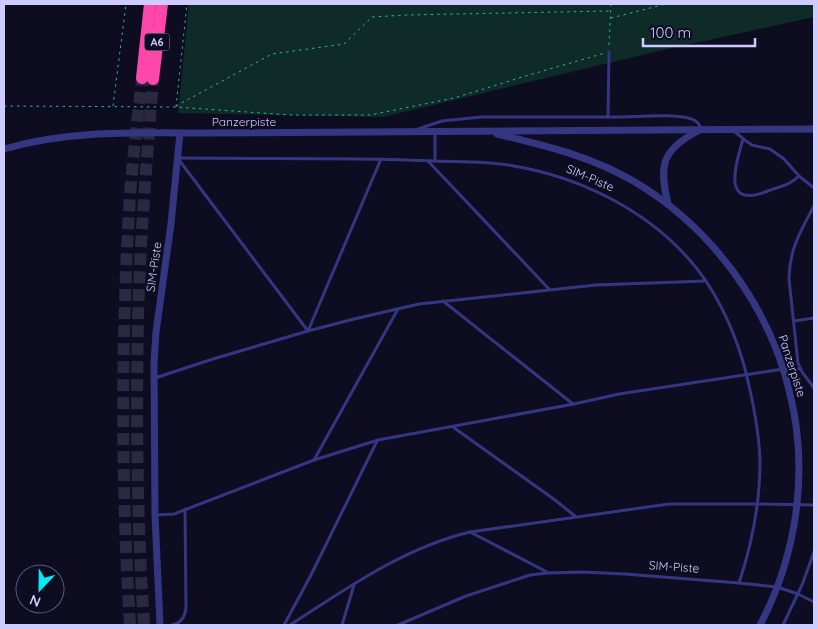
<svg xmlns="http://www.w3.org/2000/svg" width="818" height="629" font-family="Quicksand,sans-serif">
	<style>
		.green { fill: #0e2b28 }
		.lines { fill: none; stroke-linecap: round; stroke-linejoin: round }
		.motorway-tunnel { stroke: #2b2942; stroke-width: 12; stroke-dasharray: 12 6; stroke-linecap: butt }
		.path { stroke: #27b7a6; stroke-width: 1; stroke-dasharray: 2.5 4; stroke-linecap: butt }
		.service { stroke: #343682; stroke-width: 3 }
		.minor { stroke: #343682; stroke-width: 7 }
		.motorway { stroke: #ff46a9; stroke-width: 12 }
		.labels { text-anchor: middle; stroke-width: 4; stroke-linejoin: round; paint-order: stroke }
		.shield { fill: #0e0c21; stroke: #9492bc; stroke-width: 1 }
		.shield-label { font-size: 11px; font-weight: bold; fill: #cecbff }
		.street-label { font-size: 12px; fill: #cecbff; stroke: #0e0c21 }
	</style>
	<rect width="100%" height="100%" fill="#0e0c21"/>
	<path class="green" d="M189,4H814V17L659,51L383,117L178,113Z"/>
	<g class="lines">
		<g class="motorway-tunnel">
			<path d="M130,625C121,482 121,338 130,195C133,156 138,117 142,78"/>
			<path d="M144,625C137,523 136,420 138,318C140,238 147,159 153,79"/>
		</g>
		<g class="path">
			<path d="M611,18L666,4"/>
			<path d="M609,45L611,4"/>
			<path d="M4,106L176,107L290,115H370L454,98L529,75L605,53"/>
			<path d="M113,106L126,4"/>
			<path d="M176,106L272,54L344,44L372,17L406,15L610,11"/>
			<path d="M176,107L187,4"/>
		</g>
		<g class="service">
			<path d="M609,52L608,117C630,118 676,112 694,120C698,122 700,125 701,129"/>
			<path d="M418,129L442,121L481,117H608"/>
			<path d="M735,132L746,141L752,145L770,149L784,159L799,176L814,188"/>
			<path d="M743,139C736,164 720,210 768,191C780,186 789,186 799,176"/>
			<path d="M178,158C238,158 299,159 359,159C384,159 409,160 434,161C461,162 488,161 514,166C578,177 643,208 687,257C714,286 733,327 744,365C752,396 759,429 760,461C760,502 752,544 739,583"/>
			<path d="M179,160L308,331"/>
			<path d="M428,161L549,289"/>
			<path d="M435,161V132"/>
			<path d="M814,206C801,230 789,250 789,279L798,363L802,372L814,388"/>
			<path d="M443,301L573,404"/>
			<path d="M794,321L814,318"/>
			<path d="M308,331L381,159"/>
			<path d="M155,378L213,359L308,331L354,319L419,304L596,285L705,281"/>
			<path d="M453,427L555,500L575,516"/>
			<path d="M314,460L398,309"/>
			<path d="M155,515L174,514L314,460L378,440L574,404L619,394L783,369H801"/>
			<path d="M470,532L547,572"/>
			<path d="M172,625C182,623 185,616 186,608L185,509"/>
			<path d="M284,625L311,575L377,441"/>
			<path d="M290,625C346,589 403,548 470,532L669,504H757L814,505"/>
			<path d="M342,625L354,585"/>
			<path d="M398,625L466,596L530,575L548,573L583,572L625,574L739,583L777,587L798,594L814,602"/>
			<path d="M783,625L802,585L814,552"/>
		</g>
		<g class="minor">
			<path d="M497,134C546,146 591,156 635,182C712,228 770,307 790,394C809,471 797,555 760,625"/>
			<path d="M4,149C69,130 136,133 203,133L814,129"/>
			<path d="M668,204C659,166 661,150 698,131"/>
			<path d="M160,625L155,515L154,363L156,332L171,224L180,133"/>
		</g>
		<g class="motorway">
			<path d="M142,78L150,4"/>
			<path d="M153,79L162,4"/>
		</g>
	</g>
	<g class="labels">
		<rect class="shield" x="144.5" y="33.5" width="25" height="17" rx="4"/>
		<g class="shield-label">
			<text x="157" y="46">A6</text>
		</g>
		<g class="street-label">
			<text x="244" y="126">Panzerpiste</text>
			<text transform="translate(590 178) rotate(23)" y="4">SIM-Piste</text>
			<text transform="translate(154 267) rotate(-82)" y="4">SIM-Piste</text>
			<text transform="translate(792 366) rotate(72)" y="4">Panzerpiste</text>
			<text transform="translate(674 567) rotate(4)" y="4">SIM-Piste</text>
		</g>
	</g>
	<rect width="818" height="629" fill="none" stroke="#cecbff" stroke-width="10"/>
	<g transform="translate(40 589) rotate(202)"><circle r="24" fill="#0e0c21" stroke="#5b587a"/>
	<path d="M0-4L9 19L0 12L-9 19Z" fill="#00ecf6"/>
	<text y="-8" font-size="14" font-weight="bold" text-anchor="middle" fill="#cecbff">N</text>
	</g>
	<path d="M643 38v8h112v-8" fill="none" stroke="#cecbff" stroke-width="2.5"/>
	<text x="650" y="38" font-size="15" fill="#cecbff" stroke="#0e0c21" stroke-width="4" paint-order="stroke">100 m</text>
</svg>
